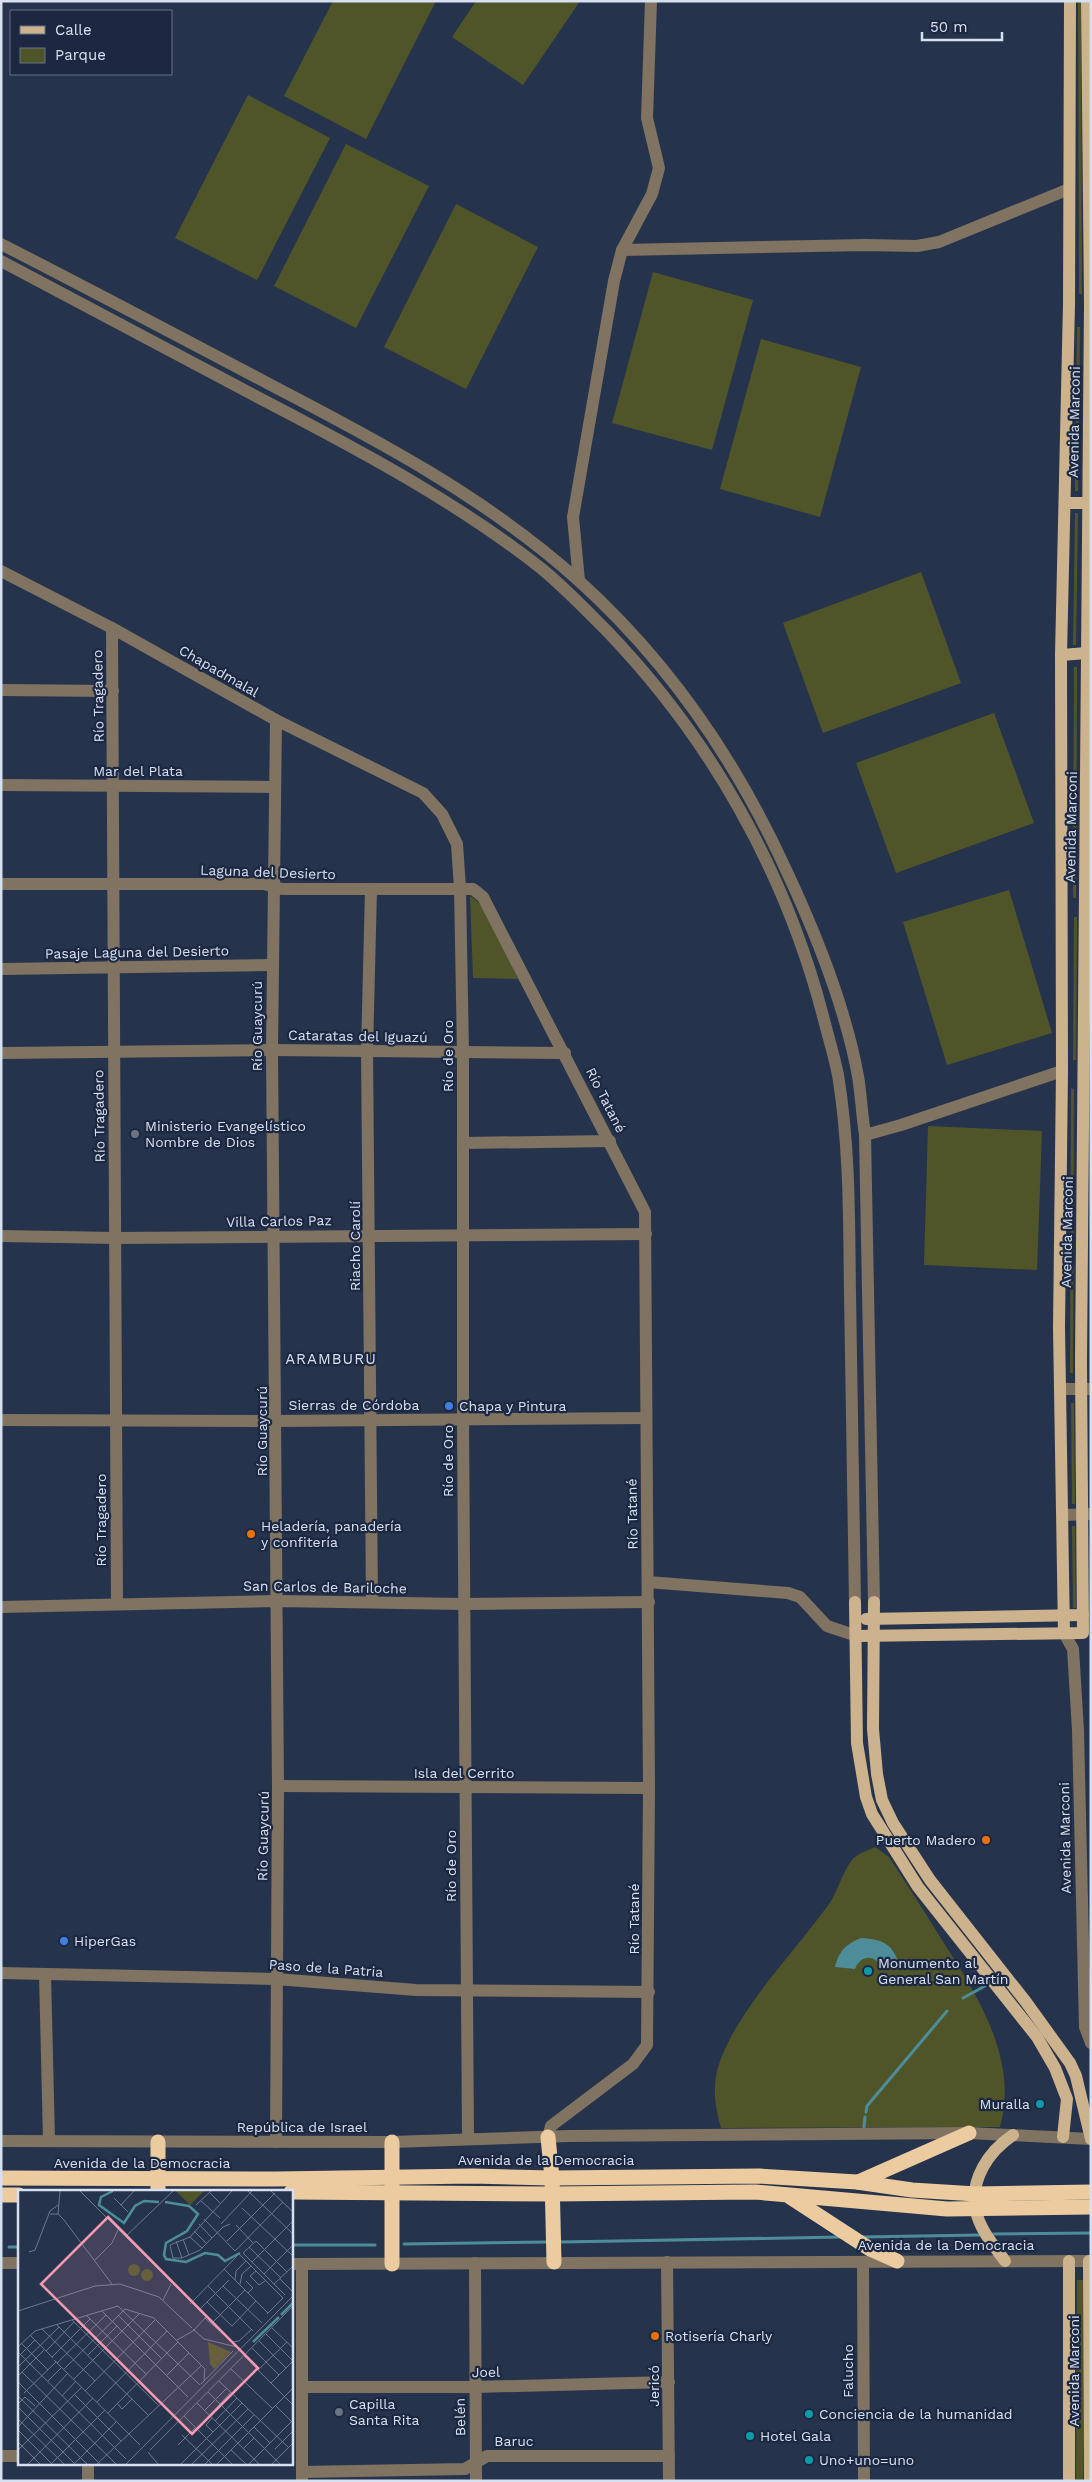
<svg xmlns="http://www.w3.org/2000/svg" width="1092" height="2482" font-family="'Work Sans',sans-serif">
	<style>
		.green { fill: #505529 }
		.water { fill: #4d8d9a }
		.lines { fill: none; stroke-linecap: round; stroke-linejoin: round }
		.stream { stroke: #4d8d9a; stroke-width: 3 }
		.minor { stroke: #807361; stroke-width: 12 }
		.major { stroke: #ccb28d; stroke-width: 12 }
		.highway { stroke: #ebcb9f; stroke-width: 15 }
		.worship-dot { fill: #6b7280; stroke: #1c2841; stroke-width: 2 }
		.shop-dot { fill: #3f7fe0; stroke: #1c2841; stroke-width: 2 }
		.food-dot { fill: #e8710a; stroke: #1c2841; stroke-width: 2 }
		.culture-dot { fill: #0f9aa8; stroke: #1c2841; stroke-width: 2 }
		.labels { text-anchor: middle; stroke-width: 4.5; stroke-linejoin: round; paint-order: stroke }
		.street-label { font-size: 14px; fill: #d7e0f0; stroke: #1c2841 }
		.poi-label { font-size: 14px; fill: #d7e0f0; stroke: #1c2841; text-anchor: start }
		.neighbourhood-label { font-size: 15px; letter-spacing: 1px; fill: #d7e0f0; stroke: #1c2841 }
		.inset-river { fill: none; stroke: #4d8d9a; stroke-width: 2.5 }
		.inset-road { fill: none; stroke: #6d788e; stroke-width: 1 }
		.view { fill: #f19ab2; fill-opacity: 0.15; stroke: #f19ab2; stroke-width: 2.5 }
		.inset-edge { fill: none; stroke: #d7e0f0; stroke-width: 2.5 }
	</style>
	<rect width="100%" height="100%" fill="#26334c"/>
	<g class="green">
		<path d="M333,1H436L366,139L284,96Z"/>
		<path d="M476,1H580L523,85L452,37Z"/>
		<path d="M1078,1H1081L1082,294H1079Z"/>
		<path d="M248,95L330,138L257,280L175,238Z"/>
		<path d="M346,144L429,186L356,328L274,286Z"/>
		<path d="M456,204L538,247L466,389L384,347Z"/>
		<path d="M653,272L753,300L712,450L612,423Z"/>
		<path d="M1077,327H1080L1078,491H1075Z"/>
		<path d="M761,339L861,367L820,517L720,489Z"/>
		<path d="M1075,513H1078L1076,645H1073Z"/>
		<path d="M921,572L961,683L823,733L783,623Z"/>
		<path d="M1074,667H1077L1076,898H1073Z"/>
		<path d="M994,713L1034,823L896,873L856,763Z"/>
		<path d="M1009,890L1052,1033L947,1065L903,922Z"/>
		<path d="M470,896C490,906 508,958 518,979L473,978Z"/>
		<path d="M1074,917H1077L1076,1060H1073Z"/>
		<path d="M1071,1088L1074,1089L1073,1373H1070Z"/>
		<path d="M928,1126L1042,1131L1037,1270L924,1265Z"/>
		<path d="M1071,1403H1074L1075,1504H1072Z"/>
		<path d="M1072,1526H1075L1076,1608H1073Z"/>
		<path d="M875,1847L889,1857C907,1885 925,1912 942,1940C977,1995 1019,2059 1000,2127L721,2128C714,2104 712,2084 720,2061C741,2005 794,1953 829,1904C838,1891 842,1873 852,1860C858,1853 867,1851 875,1847Z"/>
		<path d="M1077,2280H1084L1083,2481H1076Z"/>
	</g>
	<path class="water" d="M861,1938C884,1939 895,1945 900,1969H882C876,1954 861,1954 855,1969L835,1967C839,1951 846,1944 861,1938Z"/>
	<g class="lines">
		<g class="stream">
			<path d="M963,1998L985,1986"/>
			<path d="M866,2112L867,2106L947,2011"/>
			<path d="M864,2127L865,2117"/>
			<path d="M993,2234L1091,2233"/>
			<path d="M862,2237L979,2235"/>
			<path d="M561,2242L841,2237"/>
			<path d="M404,2244L548,2242"/>
			<path d="M291,2245H375"/>
			<path d="M9,2247H19"/>
		</g>
		<g class="minor">
			<path d="M1,244C91,290 180,337 269,384C377,440 487,498 578,580C668,661 737,762 787,872C817,936 845,1006 858,1076C861,1095 862,1115 865,1135L874,1602"/>
			<path d="M622,250L865,245L917,246L939,242L1069,189"/>
			<path d="M1,261C89,308 177,354 265,401C361,451 457,502 542,569C565,588 585,609 606,630C710,738 785,870 823,1016C828,1036 834,1055 838,1075C850,1148 849,1221 850,1294C852,1397 853,1499 855,1602"/>
			<path d="M1,571L112,628L276,720L423,793L442,814L457,844L460,888L463,1052V1420L468,2139"/>
			<path d="M579,581L573,517L614,281L622,250L652,194L659,168L647,118L651,1"/>
			<path d="M112,628L117,1603"/>
			<path d="M1,690L113,691"/>
			<path d="M276,720L272,1050L278,1786L276,2142"/>
			<path d="M1,785L274,787"/>
			<path d="M1,884H264L282,889H473L483,897L645,1212L649,1788L647,2045L633,2064L551,2126L548,2137"/>
			<path d="M371,890L367,1051L372,1602"/>
			<path d="M1,969L272,965"/>
			<path d="M1,1053L272,1050L565,1053"/>
			<path d="M865,1135L901,1125L1062,1071"/>
			<path d="M463,1143L610,1141"/>
			<path d="M1,1236L116,1238L646,1234"/>
			<path d="M1060,1389H1091"/>
			<path d="M1,1420L277,1421L646,1418"/>
			<path d="M1063,1515L1091,1514"/>
			<path d="M648,1582L788,1593L800,1597L827,1626L857,1636"/>
			<path d="M1,1607L277,1601L464,1604L649,1602"/>
			<path d="M1064,1633L1073,1649L1078,1730L1085,2027L1091,2043"/>
			<path d="M278,1786L649,1788"/>
			<path d="M1,1973L276,1979L416,1990L649,1992"/>
			<path d="M45,1974L49,2140"/>
			<path d="M1,2141L392,2142L569,2136L969,2133L1091,2139"/>
			<path d="M667,2262L669,2481"/>
			<path d="M863,2262L864,2481"/>
			<path d="M1,2263H19"/>
			<path d="M475,2263L476,2481"/>
			<path d="M291,2264L1091,2261"/>
			<path d="M302,2264V2481"/>
			<path d="M303,2387H475L669,2382"/>
			<path d="M1,2456H19"/>
			<path d="M302,2472L465,2469L487,2456H669"/>
			<path d="M88,2481V2463"/>
		</g>
		<g class="major">
			<path d="M1065,503H1089"/>
			<path d="M1061,655L1087,653"/>
			<path d="M855,1602L857,1743L866,1797L872,1814L918,1887L1037,2037L1055,2068L1067,2099L1063,2137"/>
			<path d="M874,1602L873,1729L877,1774L882,1800L893,1823L930,1880L1026,2002L1070,2063L1076,2076L1091,2139"/>
			<path d="M866,1619L1083,1615"/>
			<path d="M1064,1633L1059,1328L1062,1071L1061,655L1069,304L1070,1"/>
			<path d="M857,1636L1083,1633L1081,1363L1090,304L1087,1"/>
			<path d="M1005,2261C994,2246 980,2230 976,2211C969,2180 989,2151 1013,2135"/>
			<path d="M1089,2261L1090,2481"/>
			<path d="M1069,2481V2261"/>
		</g>
		<g class="highway">
			<path d="M548,2137L552,2178L554,2262"/>
			<path d="M392,2142V2264"/>
			<path d="M1,2178L276,2179L473,2176L552,2178L759,2176L857,2182L912,2190L976,2194L1091,2192"/>
			<path d="M858,2182L969,2133"/>
			<path d="M158,2191V2142"/>
			<path d="M291,2192L551,2194L755,2192L947,2209L1091,2207"/>
			<path d="M1,2195H19"/>
			<path d="M790,2197L870,2249L897,2261"/>
		</g>
	</g>
	<g class="worship-dot">
		<circle cx="135" cy="1134" r="5"/>
		<circle cx="339" cy="2412" r="5"/>
	</g>
	<g class="shop-dot">
		<circle cx="449" cy="1406" r="5"/>
		<circle cx="64" cy="1941" r="5"/>
	</g>
	<g class="food-dot">
		<circle cx="251" cy="1534" r="5"/>
		<circle cx="986" cy="1840" r="5"/>
		<circle cx="655" cy="2336" r="5"/>
	</g>
	<g class="culture-dot">
		<circle cx="868" cy="1971" r="5"/>
		<circle cx="1040" cy="2104" r="5"/>
		<circle cx="809" cy="2414" r="5"/>
		<circle cx="750" cy="2436" r="5"/>
		<circle cx="809" cy="2460" r="5"/>
	</g>
	<g class="labels">
		<g class="street-label">
			<text transform="translate(1074 422) rotate(-89)" y="5">Avenida Marconi</text>
			<text transform="translate(219 671) rotate(30)" y="5">Chapadmalal</text>
			<text transform="translate(98 696) rotate(-91)" y="5">Río Tragadero</text>
			<text x="138" y="776">Mar del Plata</text>
			<text transform="translate(1071 827) rotate(-89)" y="5">Avenida Marconi</text>
			<text transform="translate(268 872) rotate(2)" y="5">Laguna del Desierto</text>
			<text transform="translate(137 952) rotate(-1)" y="5">Pasaje Laguna del Desierto</text>
			<text transform="translate(257 1026) rotate(-90)" y="5">Río Guaycurú</text>
			<text transform="translate(358 1036) rotate(1)" y="5">Cataratas del Iguazú</text>
			<text transform="translate(448 1056) rotate(-90)" y="5">Río de Oro</text>
			<text transform="translate(606 1100) rotate(63)" y="5">Río Tatané</text>
			<text transform="translate(99 1116) rotate(-91)" y="5">Río Tragadero</text>
			<text transform="translate(279 1221) rotate(-1)" y="5">Villa Carlos Paz</text>
			<text transform="translate(1067 1232) rotate(-89)" y="5">Avenida Marconi</text>
			<text transform="translate(355 1246) rotate(-90)" y="5">Riacho Carolí</text>
			<text x="354" y="1410">Sierras de Córdoba</text>
			<text transform="translate(262 1431) rotate(-90)" y="5">Río Guaycurú</text>
			<text transform="translate(448 1461) rotate(-90)" y="5">Río de Oro</text>
			<text transform="translate(632 1514) rotate(-91)" y="5">Río Tatané</text>
			<text transform="translate(101 1520) rotate(-90)" y="5">Río Tragadero</text>
			<text transform="translate(325 1587) rotate(1)" y="5">San Carlos de Bariloche</text>
			<text x="464" y="1778">Isla del Cerrito</text>
			<text transform="translate(263 1836) rotate(-89)" y="5">Río Guaycurú</text>
			<text transform="translate(1065 1838) rotate(-91)" y="5">Avenida Marconi</text>
			<text transform="translate(451 1866) rotate(-90)" y="5">Río de Oro</text>
			<text transform="translate(634 1919) rotate(-90)" y="5">Río Tatané</text>
			<text transform="translate(326 1968) rotate(4)" y="5">Paso de la Patria</text>
			<text x="302" y="2132">República de Israel</text>
			<text x="546" y="2165">Avenida de la Democracia</text>
			<text x="142" y="2168">Avenida de la Democracia</text>
			<text x="946" y="2250">Avenida de la Democracia</text>
			<text transform="translate(848 2371) rotate(-90)" y="5">Falucho</text>
			<text transform="translate(1074 2371) rotate(-90)" y="5">Avenida Marconi</text>
			<text transform="translate(486 2372) rotate(-1)" y="5">Joel</text>
			<text transform="translate(654 2386) rotate(-90)" y="5">Jericó</text>
			<text transform="translate(460 2417) rotate(-91)" y="5">Belén</text>
			<text x="514" y="2446">Baruc</text>
		</g>
		<g class="poi-label">
			<text x="145" y="1131">Ministerio Evangelístico<tspan x="145" dy="16">Nombre de Dios</tspan></text>
			<text x="459" y="1411">Chapa y Pintura</text>
			<text x="261" y="1531">Heladería, panadería<tspan x="261" dy="16">y confitería</tspan></text>
			<text x="976" y="1845" text-anchor="end">Puerto Madero</text>
			<text x="74" y="1946">HiperGas</text>
			<text x="878" y="1968">Monumento al<tspan x="878" dy="16">General San Martín</tspan></text>
			<text x="1030" y="2109" text-anchor="end">Muralla</text>
			<text x="665" y="2341">Rotisería Charly</text>
			<text x="349" y="2409">Capilla<tspan x="349" dy="16">Santa Rita</tspan></text>
			<text x="819" y="2419">Conciencia de la humanidad</text>
			<text x="760" y="2441">Hotel Gala</text>
			<text x="819" y="2465">Uno+uno=uno</text>
		</g>
		<g class="neighbourhood-label">
			<text x="331" y="1364">ARAMBURU</text>
		</g>
	</g>
	<g transform="translate(18 2190)">
		<rect width="275" height="275" fill="#26334c"/>
		<path d="M158,1H186L172,15ZM110 80a6 6 0 1 1 12 0a6 6 0 1 1-12 0ZM123 85a6 6 0 1 1 12 0a6 6 0 1 1-12 0ZM190,152L213,162L196,179L192,174Z" fill="#505529"/>
		<path class="inset-river" d="M95,1L83,7L81,15L106,33L117,16L126,11L141,12M147,12L171,16L180,24L169,41L148,53L146,65L148,69L168,72L187,63L200,65L207,71L222,63M263,125L275,113M235,152L261,127"/>
		<path class="inset-road" d="M62,1L188,127L175,141M230,1L275,44M253,1L275,22M191,2L202,13M96,8L110,22M183,11L202,28M103,15L116,1M178,15L193,1M224,18L275,66M32,24H40L46,30L94,94M40,24L42,1M186,29L217,61L265,12M181,34L194,48M203,34L234,1M212,34L205,37L182,60L164,68H155L152,55L172,47L214,1M218,35L235,53M176,41L188,53M107,47L155,1M172,47L184,58M165,49L171,65M158,51L164,68M209,51L257,3M231,57L263,88M11,62L17,60L32,21L40,15M76,71L94,53L100,40M234,72L275,31M206,79L250,123M238,81L232,86L241,95L247,91M246,84L275,55M262,89L275,102M217,90L218,81L228,71M228,91L235,98L230,103M222,94L224,84L233,76M256,94L275,76M190,96L235,141M205,96L244,133M267,105L225,63L238,51L269,82M145,110L153,94M189,112L214,136L238,111M172,114L221,64L265,108L249,124M181,120L211,90M0,121L77,96L102,94L141,107L174,138M84,121L170,207M68,125L128,184M100,125L143,168M187,128L214,152L221,151L234,139M54,130L141,216M194,133L227,100M38,134L131,226M254,138L275,158M24,139L77,191M175,139L186,149L219,157M248,144L275,171L253,193M12,145L35,168M159,150L175,141M241,151L268,178M3,153L30,180M0,157L17,141L100,116L182,195M234,158L261,185M28,161L56,132M0,162L108,269M70,165L99,136M226,166L275,215M0,167L17,150M34,167L72,129M36,170L122,255M39,173L88,125M0,177L41,137M46,179L107,119L136,128L187,179L186,190M213,179L255,219M240,180L269,152M4,182L98,274M149,185L171,163M0,186L26,160M56,189L122,123M30,191L44,177M201,191L270,257M0,192L82,274M183,194L215,161M67,201L138,129M190,202L262,274M6,203L38,172M56,204L103,251M0,206L69,274M44,206L58,191M79,212L149,141M99,213L104,219L114,209M179,213L241,274M0,214L7,207L17,216M258,216L274,232M0,217L57,274M187,220L209,198M90,223L160,152M192,225L213,202M166,226L214,274M194,228L188,235L195,242M0,229L46,274M197,231L219,208M0,237L50,183M236,237L252,253M0,240L34,274M164,245L194,274M0,252L22,274M160,255L178,237M225,259L236,248M257,259L275,241M0,260L64,197M132,260L275,116M213,260L228,274M130,262L140,274M10,274L75,208M33,274L87,220M56,274L98,232M79,274L184,175M108,274L275,106M163,274L224,213M174,274L230,219M187,274L236,225M199,274L275,198M231,274L275,230M254,274L275,253"/>
		<path class="view" d="M90,27L240,178L174,244L23,94Z"/>
		<rect width="275" height="275" class="inset-edge"/>
	</g>
	<rect width="1092" height="2482" fill="none" stroke="#d7e0f0" stroke-width="5"/>
	<rect x="10" y="10" width="162" height="65" fill="#1c2841" stroke="#677287"/>
	<rect x="20" y="26" width="25" height="8" fill="#ccb28d" stroke="#677287"/>
	<text x="55" y="35" font-size="15" fill="#d7e0f0">Calle</text>
	<rect x="20" y="48" width="25" height="15" fill="#505529" stroke="#677287"/>
	<text x="55" y="60" font-size="15" fill="#d7e0f0">Parque</text>
	<path d="M922 32v8h80v-8" fill="none" stroke="#d7e0f0" stroke-width="2.5"/>
	<text x="930" y="32" font-size="15" fill="#d7e0f0" stroke="#1c2841" stroke-width="4" paint-order="stroke">50 m</text>
</svg>
